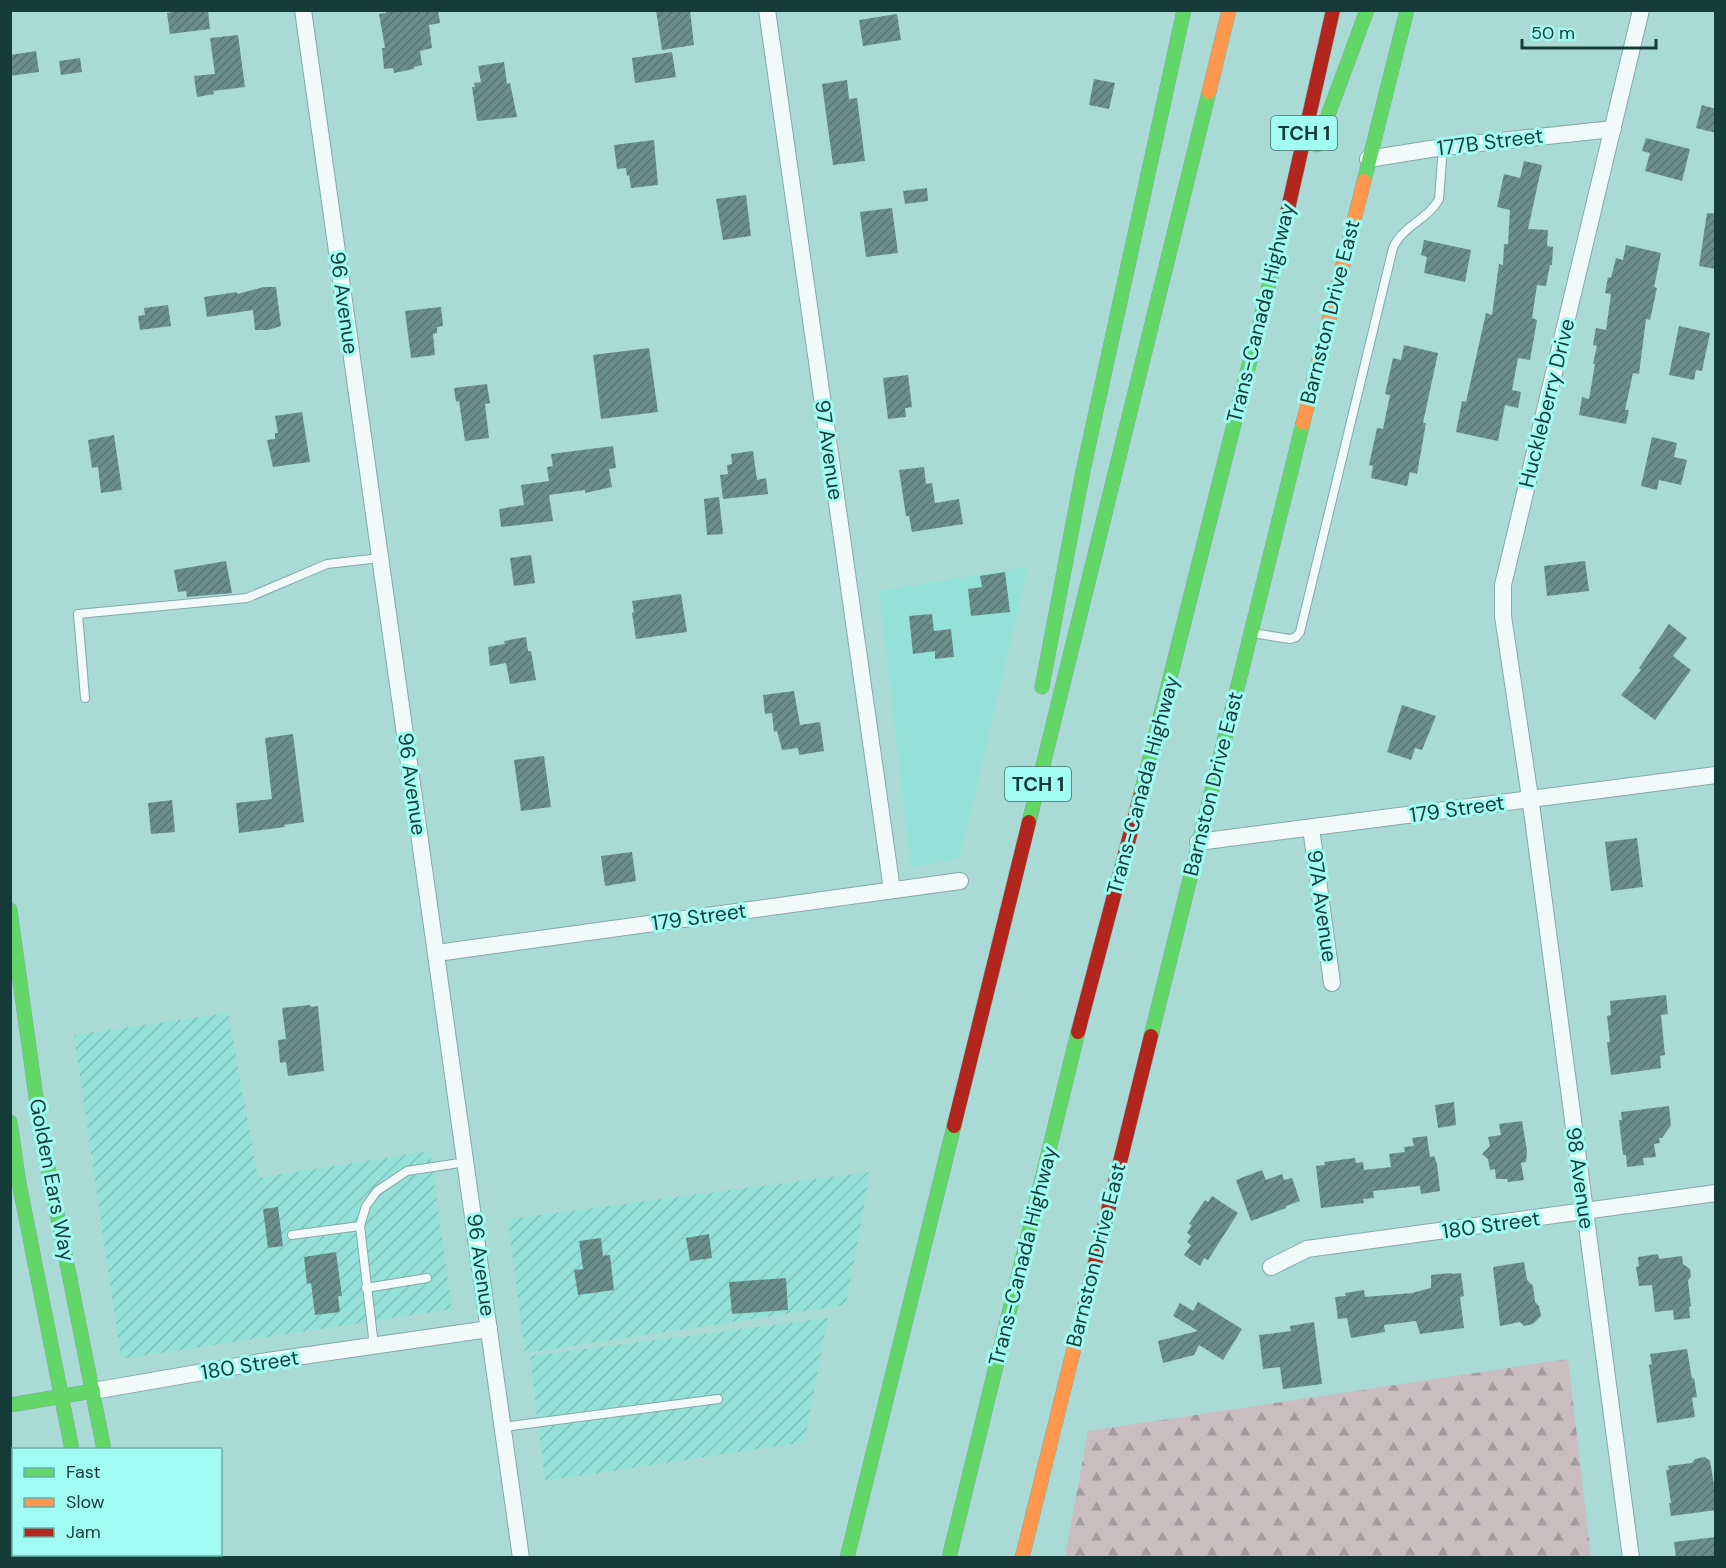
<svg xmlns="http://www.w3.org/2000/svg" width="1726" height="1568" font-family="'DM Sans',sans-serif">
	<style>
		.built { fill: #94e1da }
		.industrial { fill: url(#industrial-furrows) }
		.forest { fill: url(#forest-firs) }
		.building { fill: url(#building-hatch) }
		.lines { fill: none; stroke-linecap: round; stroke-linejoin: round }
		.lane-casing { stroke: #83aaa7; stroke-width: 10 }
		.street-casing { stroke: #83aaa7; stroke-width: 18 }
		.fast-casing { stroke: #83aaa7; stroke-width: 15 }
		.slow-casing { stroke: #83aaa7; stroke-width: 15 }
		.jam-casing { stroke: #83aaa7; stroke-width: 15 }
		.lane { stroke: #f2f9f9; stroke-width: 8 }
		.street { stroke: #f2f9f9; stroke-width: 16 }
		.fast { stroke: #63d668; stroke-width: 14 }
		.slow { stroke: #ff974d; stroke-width: 14 }
		.jam { stroke: #b3261e; stroke-width: 14 }
		.labels { text-anchor: middle; stroke-width: 6; stroke-linejoin: round; paint-order: stroke }
		.shield { fill: #a2fbf3; stroke: #407571; stroke-width: 1.5 }
		.shield-label { font-size: 20px; font-weight: bold; fill: #163c39 }
		.street-label { font-size: 21px; fill: #163c39; stroke: #a2fbf3 }
	</style>
	<defs>
		<pattern id="industrial-furrows" width="10" height="10" patternUnits="userSpaceOnUse" patternTransform="scale(1.5)"><rect width="10" height="10" fill="#94e1da"/><path d="M-1 1l2-2M0 10L10 0M9 11l2-2" fill="none" stroke="#7fc2bc"/></pattern>
		<pattern id="forest-firs" width="22" height="20" patternUnits="userSpaceOnUse" patternTransform="scale(1.5)"><rect width="22" height="20" fill="#cabdc0"/><path d="M5 1l3.5 6h-7zM16 11l3.5 6h-7z" fill="#a39b9d"/></pattern>
		<pattern id="building-hatch" width="6" height="6" patternUnits="userSpaceOnUse" patternTransform="scale(1.5)"><rect width="6" height="6" fill="#6b8f8c"/><path d="M-1 1l2-2M0 6l6-6M5 7l2-2" fill="none" stroke="#577673"/></pattern>
	</defs>
	<rect width="100%" height="100%" fill="#a9dad5"/>
	<path class="built" d="M1028,566L960,858L911,868L879,591Z"/>
	<g class="industrial">
		<path d="M228,1013L258,1178L430,1151L452,1309L121,1359L74,1035Z"/>
		<path d="M870,1172L846,1305L525,1353L508,1219Z"/>
		<path d="M828,1318L804,1442L545,1481L530,1356Z"/>
	</g>
	<path class="forest" d="M1568,1359L1591,1557H1065L1088,1431Z"/>
	<g class="building">
		<path d="M186,10H208L210,29L170,34L167,13Z"/>
		<path d="M386,10H438L440,23L429,25L432,48L420,51L422,65L414,67V69L394,73L393,68L384,69L382,48H385L379,14L386,13Z"/>
		<path d="M656,10H690L694,45L662,50Z"/>
		<path d="M897,14L901,40L863,46L859,20Z"/>
		<path d="M238,35L245,87L213,91L214,94L197,97L194,76L215,74L210,38Z"/>
		<path d="M36,51L39,72L10,76V55Z"/>
		<path d="M672,52L676,77L635,83L632,58Z"/>
		<path d="M80,58L82,72L61,75L59,61Z"/>
		<path d="M504,62L507,84L510,83L517,117L477,121L472,87H475L474,83L481,82L478,66Z"/>
		<path d="M1094,79L1115,83L1109,109L1089,105Z"/>
		<path d="M847,80L849,99L857,98L865,161L833,165L822,84Z"/>
		<path d="M1702,105L1716,109V133L1696,128Z"/>
		<path d="M1646,138L1690,149L1682,181L1645,171L1650,153L1642,151Z"/>
		<path d="M654,140L658,185L631,188L629,175L627,176L626,168L617,169L614,145Z"/>
		<path d="M1524,161L1542,165L1528,229L1548,230L1547,246L1553,247L1552,265H1550L1546,286L1537,285L1532,318L1537,320L1530,360L1518,358L1512,390L1521,392L1518,408L1505,405L1498,441L1456,432L1462,401L1466,402L1486,313L1492,315L1499,264L1503,265L1504,244H1508L1510,210L1497,207L1504,174L1520,178Z"/>
		<path d="M927,188L928,201L905,204L903,191Z"/>
		<path d="M746,195L751,236L723,240L716,199Z"/>
		<path d="M892,208L898,253L866,257L860,212Z"/>
		<path d="M1707,213L1716,214V269L1699,266Z"/>
		<path d="M1424,240L1471,250L1465,282L1424,273L1427,257L1421,255Z"/>
		<path d="M1626,245L1661,253L1654,287L1657,288L1650,320L1646,319L1639,374L1633,373L1625,410H1629L1626,424L1579,415L1582,397L1589,399L1595,364H1593L1597,346L1593,345L1596,328L1606,330L1611,294L1605,293L1608,277L1611,278L1616,258L1623,260Z"/>
		<path d="M264,287H276L281,326L268,330H255L253,310L207,317L204,297L237,292V294Z"/>
		<path d="M168,305L171,326L140,330L138,316L145,315L144,308Z"/>
		<path d="M441,307L443,326L437,327V333L433,334L435,355L411,358L405,311Z"/>
		<path d="M1679,326L1710,333L1702,371L1696,370L1694,380L1669,375Z"/>
		<path d="M1404,345L1438,353L1423,423H1426L1417,474L1410,472L1407,486L1371,478L1373,466L1369,465L1377,428L1383,429L1390,395L1385,394L1393,358L1401,360Z"/>
		<path d="M649,348L658,412L601,419L593,355Z"/>
		<path d="M908,375L912,407L905,408L906,417L888,419L883,378Z"/>
		<path d="M487,384L490,403L485,404L489,438L465,441L459,401L456,402L454,388Z"/>
		<path d="M302,412L310,462L273,467L267,440L275,439V433H278L275,416Z"/>
		<path d="M114,435L122,490L101,493L98,467L92,468L88,440Z"/>
		<path d="M1652,437L1677,443L1674,457L1687,460L1681,485L1659,480L1657,490L1641,486Z"/>
		<path d="M613,446L616,468L609,469L612,487L585,493V490L549,495L553,521L501,527L499,509L524,505L521,485L549,481L547,467L553,466L551,454Z"/>
		<path d="M753,451L757,480L766,478L768,494L723,499L720,475L728,474L727,465L732,464L731,454Z"/>
		<path d="M924,467L926,484L932,483L935,503L959,499L963,524L912,532L909,516H906L899,470Z"/>
		<path d="M719,497L723,534L707,535L704,499Z"/>
		<path d="M531,555L535,583L514,586L510,558Z"/>
		<path d="M226,561L232,593L187,597L186,591L178,592L174,570Z"/>
		<path d="M1585,561L1589,591L1547,596L1544,566Z"/>
		<path d="M1005,572L1010,612L971,616L968,589L982,587L980,576Z"/>
		<path d="M681,594L687,632L636,639L632,613L634,612L632,601Z"/>
		<path d="M932,614L934,631L951,629L954,657L935,659V651L913,654L909,616Z"/>
		<path d="M1669,624L1687,638L1673,656L1691,670L1655,720L1621,695L1641,670L1639,668Z"/>
		<path d="M526,637L528,651H531L536,680L510,684L506,663L490,666L488,647L505,644L504,641Z"/>
		<path d="M794,691L800,725L820,722L824,751L799,755L798,748L782,750L777,731L774,732L772,713L765,714L763,695Z"/>
		<path d="M1402,705L1436,716L1422,750L1415,748L1411,760L1387,752Z"/>
		<path d="M293,734L304,822L284,825L285,827L239,833L236,803L272,799L265,738Z"/>
		<path d="M544,756L551,807L521,811L514,760Z"/>
		<path d="M172,800L175,832L151,834L148,803Z"/>
		<path d="M1637,838L1643,887L1611,891L1605,842Z"/>
		<path d="M632,852L636,881L605,886L601,856Z"/>
		<path d="M1666,995L1668,1014L1661,1015L1665,1055L1660,1056L1661,1068L1611,1075L1607,1042H1610L1607,1016L1611,1015L1610,1001Z"/>
		<path d="M310,1005L311,1007L318,1006L324,1071L288,1076L286,1062L280,1063L278,1040L286,1039L282,1008Z"/>
		<path d="M1454,1102L1456,1125L1438,1128L1435,1105Z"/>
		<path d="M1669,1106L1671,1125L1662,1138H1659L1660,1143L1654,1144L1656,1157L1643,1158L1644,1165L1627,1167L1626,1155H1623L1619,1120H1622L1621,1112Z"/>
		<path d="M1522,1121L1527,1151L1526,1162L1521,1163L1524,1180L1508,1182L1507,1179H1496L1495,1169L1490,1170L1488,1159L1482,1154L1490,1146L1488,1137L1501,1135L1499,1124Z"/>
		<path d="M1427,1136L1430,1157L1434,1156L1437,1164L1440,1191L1421,1194L1420,1186L1373,1191L1374,1198L1363,1199L1364,1203L1321,1208L1316,1166L1325,1165L1324,1162L1355,1158L1356,1163L1363,1162L1364,1170L1391,1167L1389,1154L1405,1152L1404,1147L1414,1146L1412,1138Z"/>
		<path d="M1262,1170L1266,1180L1282,1174L1284,1180L1292,1178L1300,1201L1286,1206V1208L1251,1221L1236,1180Z"/>
		<path d="M1212,1196L1238,1213L1208,1260L1204,1258L1200,1266L1184,1255L1191,1245L1187,1242L1191,1236L1187,1233L1192,1225L1189,1224L1205,1200L1208,1202Z"/>
		<path d="M278,1207L283,1246L268,1248L263,1209Z"/>
		<path d="M709,1234L712,1258L690,1261L686,1238Z"/>
		<path d="M601,1238L603,1256L610,1255L614,1290L578,1295L574,1270L583,1269L579,1241Z"/>
		<path d="M336,1252L342,1296H338L340,1312L315,1315L311,1283L307,1284L304,1257Z"/>
		<path d="M1658,1254L1659,1259L1682,1256L1683,1264L1690,1269L1691,1276L1688,1281L1691,1306L1689,1307L1690,1318L1674,1320L1673,1310L1655,1312L1652,1285L1639,1286L1636,1267L1639,1266L1638,1257Z"/>
		<path d="M1524,1262L1527,1280L1533,1286L1535,1302L1539,1306L1541,1316L1533,1324L1524,1326L1520,1322L1500,1326L1493,1267Z"/>
		<path d="M1451,1273L1452,1274L1461,1273L1464,1296L1460,1297L1464,1328L1420,1334L1416,1321L1384,1325L1385,1332L1351,1338L1347,1318L1338,1319L1335,1297L1346,1296L1345,1293L1364,1290L1365,1297L1412,1293L1431,1288V1275Z"/>
		<path d="M786,1278L788,1310L732,1314L729,1282Z"/>
		<path d="M1198,1302L1242,1329L1223,1360L1199,1345L1194,1355L1163,1363L1158,1341L1198,1331L1173,1316L1180,1303L1193,1311Z"/>
		<path d="M1314,1322L1322,1384L1283,1389L1280,1367L1263,1369L1259,1335L1291,1331L1290,1326Z"/>
		<path d="M1687,1349L1692,1379L1694,1378L1697,1397L1692,1398L1695,1417L1657,1423L1649,1365L1652,1364L1650,1354Z"/>
		<path d="M1705,1457L1710,1461L1714,1484H1716V1510L1671,1516L1669,1503H1671L1666,1470H1669L1668,1466L1692,1463L1695,1459Z"/>
		<path d="M1716,1537V1557H1676L1674,1542Z"/>
	</g>
	<g class="lines">
		<defs>
			<g id="lane">
				<path d="M1252,633L1290,639L1296,637L1300,632L1393,248C1402,226 1429,219 1439,199L1443,147"/>
				<path d="M85,698L78,614L247,598L327,564L380,558"/>
				<path d="M292,1235L360,1226"/>
				<path d="M366,1288L427,1278"/>
				<path d="M374,1346L360,1226L366,1206L377,1191L407,1171L466,1162"/>
				<path d="M503,1427L718,1399"/>
			</g>
			<g id="street">
				<path d="M303,10L521,1558"/>
				<path d="M767,10L892,890"/>
				<path d="M1368,159L1443,147L1613,129"/>
				<path d="M1311,828L1332,983"/>
				<path d="M1198,842L1716,775"/>
				<path d="M437,953L960,881"/>
				<path d="M1271,1267L1307,1249L1716,1193"/>
				<path d="M93,1391L261,1362L489,1329"/>
				<path d="M1631,1558L1532,811L1503,616V585L1641,10"/>
			</g>
			<g id="fast">
				<path d="M1317,145L1367,10"/>
				<path d="M1364,181L1407,10"/>
				<path d="M1042,687L1083,471L1184,10"/>
				<path d="M1140,797L1285,222"/>
				<path d="M1029,822L1209,92"/>
				<path d="M10,910L41,1133L104,1450"/>
				<path d="M1151,1036L1303,423"/>
				<path d="M10,1122L19,1183L72,1450"/>
				<path d="M10,1405L93,1391"/>
				<path d="M90,1554L91,1558"/>
				<path d="M847,1558L954,1126"/>
				<path d="M949,1558L1078,1032"/>
			</g>
			<g id="slow">
				<path d="M1209,92L1229,10"/>
				<path d="M1303,423L1364,181"/>
				<path d="M122,1554L123,1558"/>
				<path d="M1022,1558L1085,1304"/>
			</g>
			<g id="jam">
				<path d="M1285,222L1333,10"/>
				<path d="M1078,1032L1140,797"/>
				<path d="M954,1126L1029,822"/>
				<path d="M1085,1304L1151,1036"/>
			</g>
		</defs>
		<use href="#lane" class="lane-casing"/>
		<use href="#street" class="street-casing"/>
		<use href="#fast" class="fast-casing"/>
		<use href="#slow" class="slow-casing"/>
		<use href="#jam" class="jam-casing"/>
		<use href="#lane" class="lane"/>
		<use href="#street" class="street"/>
		<use href="#fast" class="fast"/>
		<use href="#slow" class="slow"/>
		<use href="#jam" class="jam"/>
	</g>
	<g class="labels">
		<g class="shield">
			<rect x="1271" y="116" width="66" height="34" rx="4.5"/>
			<rect x="1005" y="767" width="66" height="34" rx="4.5"/>
		</g>
		<g class="shield-label">
			<text x="1304" y="140">TCH 1</text>
			<text x="1038" y="791">TCH 1</text>
		</g>
		<g class="street-label">
			<text transform="translate(1490 142) rotate(-7)" y="7">177B Street</text>
			<text transform="translate(344 303) rotate(82)" y="7">96 Avenue</text>
			<text transform="translate(1330 312) rotate(-76)" y="7">Barnston Drive East</text>
			<text transform="translate(1261 313) rotate(-76)" y="7">Trans-Canada Highway</text>
			<text transform="translate(1547 403) rotate(-76)" y="7">Huckleberry Drive</text>
			<text transform="translate(829 450) rotate(82)" y="7">97 Avenue</text>
			<text transform="translate(412 784) rotate(82)" y="7">96 Avenue</text>
			<text transform="translate(1213 784) rotate(-76)" y="7">Barnston Drive East</text>
			<text transform="translate(1143 785) rotate(-75)" y="7">Trans-Canada Highway</text>
			<text transform="translate(1457 809) rotate(-8)" y="7">179 Street</text>
			<text transform="translate(1322 906) rotate(82)" y="7">97A Avenue</text>
			<text transform="translate(699 917) rotate(-8)" y="7">179 Street</text>
			<text transform="translate(1580 1178) rotate(82)" y="7">98 Avenue</text>
			<text transform="translate(52 1180) rotate(79)" y="7">Golden Ears Way</text>
			<text transform="translate(1491 1225) rotate(-8)" y="7">180 Street</text>
			<text transform="translate(1096 1255) rotate(-76)" y="7">Barnston Drive East</text>
			<text transform="translate(1023 1256) rotate(-76)" y="7">Trans-Canada Highway</text>
			<text transform="translate(481 1265) rotate(82)" y="7">96 Avenue</text>
			<text transform="translate(250 1365) rotate(-9)" y="7">180 Street</text>
		</g>
	</g>
	<rect width="1726" height="1568" fill="none" stroke="#163c39" stroke-width="24"/>
	<rect x="12" y="1448" width="210" height="108" fill="#a2fbf3" stroke="#6aafa9" stroke-width="1.5"/>
	<rect x="24" y="1468" width="30" height="9" fill="#63d668" stroke="#6aafa9" stroke-width="1.5"/>
	<text x="66" y="1478" font-size="18" fill="#163c39">Fast</text>
	<rect x="24" y="1498" width="30" height="9" fill="#ff974d" stroke="#6aafa9" stroke-width="1.5"/>
	<text x="66" y="1508" font-size="18" fill="#163c39">Slow</text>
	<rect x="24" y="1528" width="30" height="9" fill="#b3261e" stroke="#6aafa9" stroke-width="1.5"/>
	<text x="66" y="1538" font-size="18" fill="#163c39">Jam</text>
	<path d="M1522 39v9h134v-9" fill="none" stroke="#163c39" stroke-width="3"/>
	<text x="1531" y="39" font-size="18" fill="#163c39" stroke="#a2fbf3" stroke-width="4.5" paint-order="stroke">50 m</text>
</svg>
